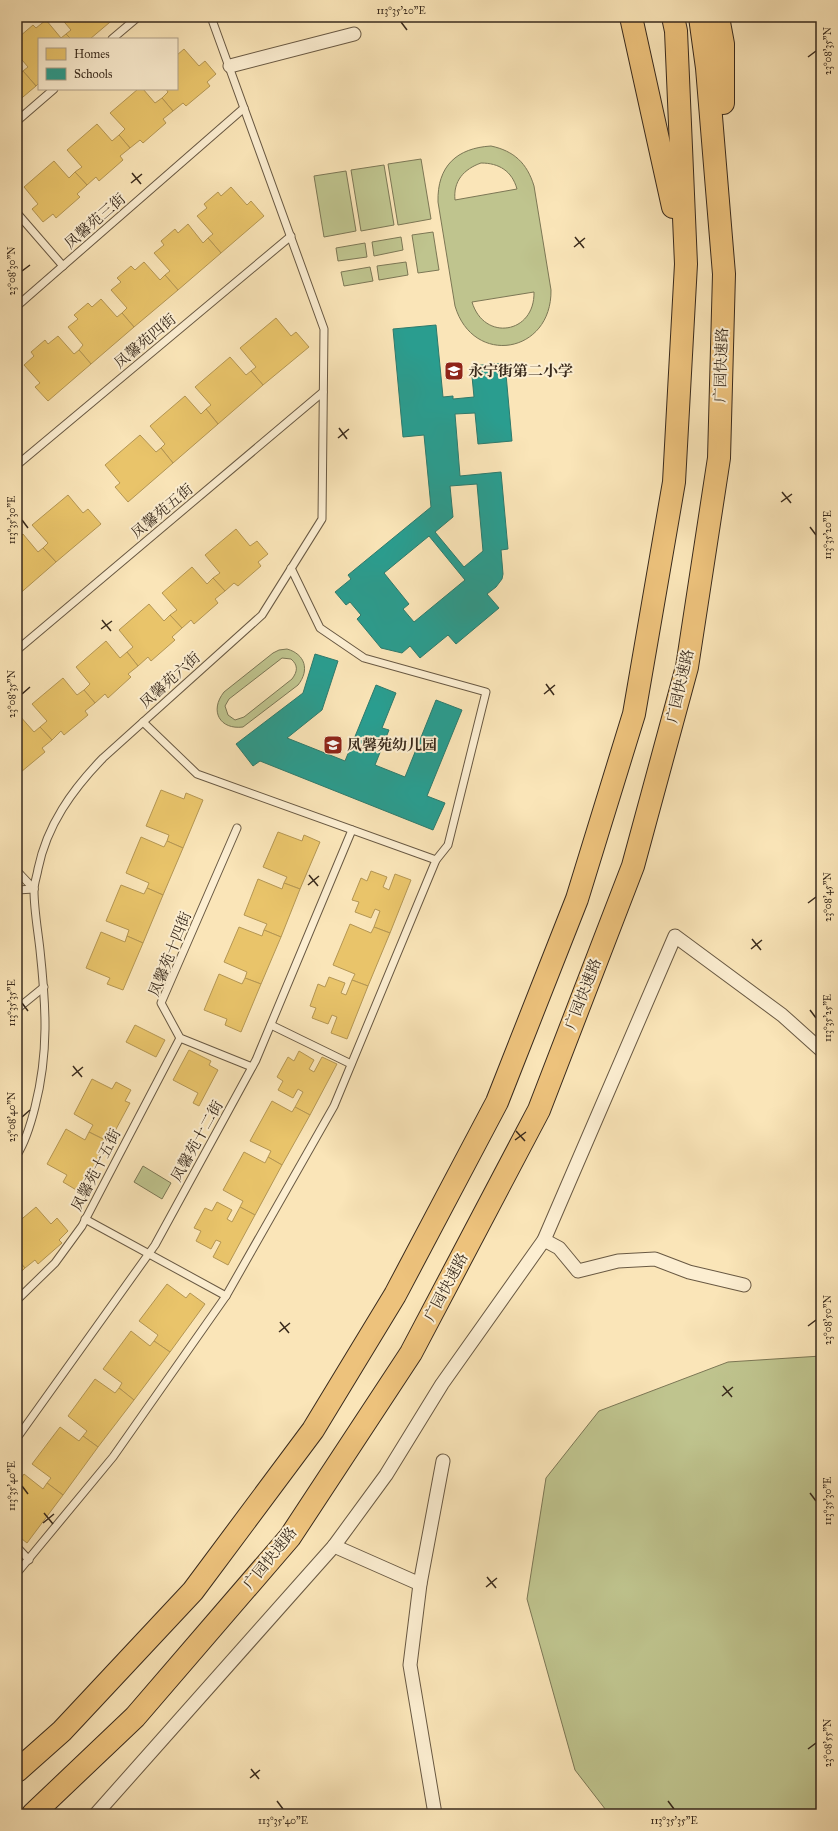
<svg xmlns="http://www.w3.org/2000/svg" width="838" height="1831" font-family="'IM FELL Great Primer','Noto Serif SC',serif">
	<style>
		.green { fill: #bfc48e; stroke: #7c7755; fill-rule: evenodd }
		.homes { fill: #e9c46a; stroke: #b49653 }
		.schools { fill: #2a9d8f; stroke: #2e7a6c; fill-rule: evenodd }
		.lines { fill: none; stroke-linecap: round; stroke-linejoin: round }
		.service-casing { stroke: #695943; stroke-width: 9 }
		.minor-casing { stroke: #695943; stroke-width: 15 }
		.trunk-casing { stroke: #392a1c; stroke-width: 24 }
		.service { stroke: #fceed1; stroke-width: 7 }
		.minor { stroke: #fceed1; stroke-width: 13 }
		.trunk { stroke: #edc27c; stroke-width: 22 }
		.ticks { fill: none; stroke: #392a1c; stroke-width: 1.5 }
		.labels { text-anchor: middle; stroke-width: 4; stroke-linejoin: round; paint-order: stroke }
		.street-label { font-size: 15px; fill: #392a1c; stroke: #fceed1 }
		.poi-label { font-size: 15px; font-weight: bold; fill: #392a1c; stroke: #fceed1; text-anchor: start }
		.neatline { fill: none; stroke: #392a1c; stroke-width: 1.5 }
		.ticks-label { font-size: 10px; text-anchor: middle; fill: #392a1c }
	</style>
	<rect width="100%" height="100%" fill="#fae5b8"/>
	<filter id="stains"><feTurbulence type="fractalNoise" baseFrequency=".005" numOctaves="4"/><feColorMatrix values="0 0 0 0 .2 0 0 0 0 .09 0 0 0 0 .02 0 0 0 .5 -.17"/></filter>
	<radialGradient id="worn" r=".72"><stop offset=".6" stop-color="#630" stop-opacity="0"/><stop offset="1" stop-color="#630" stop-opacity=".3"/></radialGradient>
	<g class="green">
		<path d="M491,146C514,151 527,163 534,186L551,290C552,354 473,367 455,306L438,202C437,166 457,148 491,146ZM481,163C499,163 512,171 517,189L455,200C453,181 464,169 481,163ZM534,292C535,334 484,342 472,302Z"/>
		<path d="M421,159L431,219L398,225L388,164Z"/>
		<path d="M384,165L394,225L361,231L351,170Z"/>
		<path d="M346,171L356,231L324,237L314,176Z"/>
		<path d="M433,232L439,270L418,273L412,235Z"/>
		<path d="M401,237L403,250L374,256L372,242Z"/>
		<path d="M365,243L367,257L338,261L336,248Z"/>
		<path d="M406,262L408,275L379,280L377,266Z"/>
		<path d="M370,267L373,281L344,286L341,272Z"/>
		<path d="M287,649C305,654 310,670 298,685L243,727C220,730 209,711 224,692L273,653L279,650ZM282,658L291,659C298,665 298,671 292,679L244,717L235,720L228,715L225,706L229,699Z"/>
		<path d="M143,1166L171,1183L162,1199L134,1182Z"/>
		<path d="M821,1356V1814H609L575,1770L527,1599L546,1478L599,1411L728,1362Z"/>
	</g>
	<g class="homes">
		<path d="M60,17H116L90,39H71L66,34L71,30Z"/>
		<path d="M46,20L61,38L66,34L71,39H39V83L36,86L23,71L28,67L17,54V45L22,41L19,37L33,25L36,28Z"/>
		<path d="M184,49L199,66L205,61L216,74L207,82L210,86L186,106L183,103L173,111L162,98L168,92L166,89H177V55Z"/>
		<path d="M23,71L36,86L17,102V74L18,75Z"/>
		<path d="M138,89H143L155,103L162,98L173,111L163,119L166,123L143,143L140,140L130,148L119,135L125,129L110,113Z"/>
		<path d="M97,124L112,141L119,135L130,148L120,156L123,160L99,181L96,177L87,185L75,172L82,167L67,150Z"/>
		<path d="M54,161L69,178L75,172L87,185L77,194L80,197L56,218L53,214L43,222L32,209L38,204L24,187Z"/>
		<path d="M231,187L247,205L251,201L264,216L221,253L208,238L213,234L197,216L207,208L204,204L218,192L221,196Z"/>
		<path d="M188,224L203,243L208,238L221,253L178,290L165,275L170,271L154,253L164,245L161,241L175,229L178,233Z"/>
		<path d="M144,262L160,280L165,275L178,290L134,327L122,313L127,308L111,290L121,282L117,278L131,266L135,270Z"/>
		<path d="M101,299L117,317L122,313L134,327L91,364L79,350L83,345L68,327L78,319L74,315L88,303L92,307Z"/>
		<path d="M276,318L291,336L296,332L309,347L263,385L251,371L256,367L240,348Z"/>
		<path d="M58,336L74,354L79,350L91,364L48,401L35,387L40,383L24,365L34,356L31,352L45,340L48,344Z"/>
		<path d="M230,357L246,375L251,371L263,385L218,424L206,409L211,405L195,387Z"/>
		<path d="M185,396L201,414L206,409L218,424L173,463L161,448L165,444L150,426Z"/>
		<path d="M140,435L156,452L161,448L173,463L128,502L115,487L120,483L105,465Z"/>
		<path d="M68,495L83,513L88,509L101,524L56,562L43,548L48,543L32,525Z"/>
		<path d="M236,529L250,546L257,541L268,554L258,562L261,566L238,586L234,583L225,591L213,578L220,573L205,555Z"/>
		<path d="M23,534L38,552L43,548L56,562L17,596V539Z"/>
		<path d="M192,567L207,584L213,578L225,591L215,599L218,603L194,624L191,620L182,628L170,615L177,610L162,593Z"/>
		<path d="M149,604L164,621L170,615L182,628L172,637L175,640L151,661L148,657L138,666L127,652L133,647L119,630Z"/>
		<path d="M106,641L120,658L127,652L138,666L128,674L131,677L108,698L105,694L95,703L84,690L90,684L76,667Z"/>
		<path d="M63,678L77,695L84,690L95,703L85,711L88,715L64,735L61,731L52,740L40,727L47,721L32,704Z"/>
		<path d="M19,715L34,732L40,727L52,740L42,748L45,752L21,772L18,769L17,770V717Z"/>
		<path d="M161,790L184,799L186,793L203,800L183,848L167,841L169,835L146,826Z"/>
		<path d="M278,832L302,841L304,835L320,842L300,889L284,883L287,877L263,867Z"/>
		<path d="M141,837L164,847L167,841L183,848L163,895L147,888L149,883L126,873Z"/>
		<path d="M371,871L387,877L383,887L389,890L395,874L411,880L390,933L374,927L380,911L375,909L371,918L355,912L359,902L352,900L361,878L367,881Z"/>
		<path d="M258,879L282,889L284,883L300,889L281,937L264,930L267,924L244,915Z"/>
		<path d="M121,885L144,894L147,888L163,895L143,943L127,936L129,930L106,921Z"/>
		<path d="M350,924L371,933L374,927L390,933L368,986L352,980L355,974L333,965Z"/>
		<path d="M239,927L262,936L264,930L281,937L261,984L245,978L247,972L224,962Z"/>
		<path d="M101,932L125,942L127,936L143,943L123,990L107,984L110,978L86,968Z"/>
		<path d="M219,974L242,984L245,978L261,984L241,1032L225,1025L227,1019L204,1010Z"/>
		<path d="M329,977L345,983L341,993L346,995L352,980L368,986L347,1039L331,1033L337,1017L332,1015L328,1024L312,1018L316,1008L310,1006L318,984L325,987Z"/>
		<path d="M135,1025L165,1040L156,1057L126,1042Z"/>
		<path d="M189,1050L211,1061L209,1065L218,1070L199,1106L193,1103L198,1093L173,1080Z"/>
		<path d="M299,1051L314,1060L309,1069L314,1072L322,1057L337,1064L310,1115L295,1107L303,1092L298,1089L293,1098L278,1090L283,1081L277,1077L288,1057L294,1061Z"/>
		<path d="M92,1079L112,1089L116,1082L131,1090L125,1101L130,1103L115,1131L111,1129L105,1140L89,1132L93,1125L74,1114Z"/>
		<path d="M272,1101L292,1112L295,1107L310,1115L282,1165L268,1157L271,1151L250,1141Z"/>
		<path d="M66,1129L85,1140L89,1132L105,1140L99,1152L103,1154L88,1181L84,1179L78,1191L63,1182L67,1175L47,1164Z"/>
		<path d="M244,1152L265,1163L268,1157L282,1165L255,1215L240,1207L243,1201L223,1190Z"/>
		<path d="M217,1202L232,1210L227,1219L232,1222L240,1207L255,1215L228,1265L213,1257L221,1242L216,1240L211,1249L196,1241L201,1231L194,1228L205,1208L212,1211Z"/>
		<path d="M36,1207L51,1224L57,1218L68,1231L59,1240L62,1243L38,1264L35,1260L25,1268L17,1259V1253L20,1250L17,1246V1223Z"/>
		<path d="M17,1259L25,1268L17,1276Z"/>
		<path d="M167,1284L186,1298L190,1293L205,1304L170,1352L154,1341L158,1335L139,1321Z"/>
		<path d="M131,1331L150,1346L154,1341L170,1352L134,1400L119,1388L122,1383L103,1369Z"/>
		<path d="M95,1379L115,1393L119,1388L134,1400L98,1447L83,1436L87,1431L68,1416Z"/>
		<path d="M60,1427L79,1441L83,1436L98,1447L63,1495L47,1483L51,1478L32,1464Z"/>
		<path d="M24,1474L43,1489L47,1483L63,1495L27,1543L17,1535V1484Z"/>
	</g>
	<g class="schools">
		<path d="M436,325L443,397L453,396V399L474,397L471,366L505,363L512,441L478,444L475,413L455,414L460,476L501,472L508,549L501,550L503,574L502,579L496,587L487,594L499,608L456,644L448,635L420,658L410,646L402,653L381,648L357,619L361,615L350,602L346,605L335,592L351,579L348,575L431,507L424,435L403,437L393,329ZM477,484L483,551L464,567L435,532L453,517L450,486ZM429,536L465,580L414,622L403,609L409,604L384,573Z"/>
		<path d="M315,654L338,661L322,710L287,738L345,761L376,685L396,693L382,728L389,730L375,765L405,777L436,700L462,710L427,796L445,803L433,830L260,761L253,766L236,744L303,693Z"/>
	</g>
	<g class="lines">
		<defs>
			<g id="service">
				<path d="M112,39L138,17"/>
				<path d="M17,121L54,89"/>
				<path d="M17,213L63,266"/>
				<path d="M17,306L244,108"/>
				<path d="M17,465L291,236"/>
				<path d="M291,568L320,628L364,658L486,692L448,845L436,860"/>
				<path d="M17,650L323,392"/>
				<path d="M237,828L161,1003L180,1038L252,1067"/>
				<path d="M17,871L34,889"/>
				<path d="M17,890L34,889"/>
				<path d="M17,1009L44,987"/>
				<path d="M271,1025L351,1064"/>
				<path d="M17,1155C26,1141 31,1123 35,1107C49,1052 46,1006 40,950C38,931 34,910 34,890C34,883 37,876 38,869C47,825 72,790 103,758L262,615L322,519L324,329L211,17"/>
				<path d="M85,1219L226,1296"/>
				<path d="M17,1300L55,1263L82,1226L180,1038"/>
				<path d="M17,1438L155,1245L256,1060L352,830"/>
				<path d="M17,1547L29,1560"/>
				<path d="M17,1573L113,1457L226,1296L334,1106L436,860L197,774L143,722"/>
			</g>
			<g id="minor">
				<path d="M230,66L354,34"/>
				<path d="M544,1240L559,1248L578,1271L618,1261L655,1259L689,1272L744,1285"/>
				<path d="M334,1546L420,1584"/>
				<path d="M96,1814L334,1546L386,1475L442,1384L544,1240L675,936L782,1015L821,1050"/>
				<path d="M435,1814L410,1665L420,1584L443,1461"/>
			</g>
			<g id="trunk">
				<path d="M631,17L673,207"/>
				<path d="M718,17L723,44V103"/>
				<path d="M17,1771L62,1731L193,1591L313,1430L395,1295L497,1102L577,899L634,714L674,482L686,264L676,31L673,17"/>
				<path d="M33,1814L135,1717L290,1537L411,1353L539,1110L633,866L687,667L719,458L724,274L707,68L700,17"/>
			</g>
		</defs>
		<use href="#service" class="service-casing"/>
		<use href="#minor" class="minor-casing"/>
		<use href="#trunk" class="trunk-casing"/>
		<use href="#service" class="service"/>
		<use href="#minor" class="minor"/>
		<use href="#trunk" class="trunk"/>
	</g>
	<path class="ticks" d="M401,22L407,30M808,57L816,51M132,173L141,184M131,183L142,174M575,237L584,248M574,247L585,238M22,271L30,265M339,428L347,439M338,438L349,429M782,492L791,503M781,502L792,494M22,520L28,528M810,527L816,535M102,620L111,631M101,629L112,621M546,684L554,695M22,694L30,687M544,694L555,685M309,875L318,886M308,885L319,876M808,903L816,897M752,939L761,950M751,949L762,940M22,1003L28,1011M810,1010L816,1018M73,1066L82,1077M72,1076L83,1067M22,1117L30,1110M516,1131L525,1141M515,1140L526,1132M280,1322L289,1333M808,1326L816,1320M279,1332L290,1323M723,1386L732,1397M722,1396L733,1387M22,1486L28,1494M810,1493L816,1501M44,1513L53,1524M43,1523L54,1514M487,1577L496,1588M486,1587L497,1578M808,1749L816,1743M251,1769L259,1779M250,1778L260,1770M277,1801L283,1809M668,1801L674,1809"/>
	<defs>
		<symbol id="school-square" viewBox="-11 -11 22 22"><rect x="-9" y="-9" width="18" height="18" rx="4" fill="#8f2418" stroke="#fceed1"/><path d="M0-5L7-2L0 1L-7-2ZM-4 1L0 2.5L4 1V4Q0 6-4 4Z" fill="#fff"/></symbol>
	</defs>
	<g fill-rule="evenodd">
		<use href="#school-square" x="443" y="360" width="22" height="22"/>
		<use href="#school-square" x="322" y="734" width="22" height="22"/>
	</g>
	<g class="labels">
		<g class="street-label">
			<text transform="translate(95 221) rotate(-41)" y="5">凤馨苑三街</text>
			<text transform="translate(145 341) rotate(-40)" y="5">凤馨苑四街</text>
			<text transform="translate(721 365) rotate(-88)" y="5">广园快速路</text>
			<text transform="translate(162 511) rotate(-40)" y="5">凤馨苑五街</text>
			<text transform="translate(170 680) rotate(-42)" y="5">凤馨苑六街</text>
			<text transform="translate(680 686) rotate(-77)" y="5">广园快速路</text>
			<text transform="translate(170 954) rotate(-68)" y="5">凤馨苑十四街</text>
			<text transform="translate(583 994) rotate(-69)" y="5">广园快速路</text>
			<text transform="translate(197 1141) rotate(-61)" y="5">凤馨苑十二街</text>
			<text transform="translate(96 1170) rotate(-63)" y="5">凤馨苑十五街</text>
			<text transform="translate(446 1287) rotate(-62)" y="5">广园快速路</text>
			<text transform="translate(270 1558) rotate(-51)" y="5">广园快速路</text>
		</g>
		<g class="poi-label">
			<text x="468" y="376">永宁街第二小学</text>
			<text x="347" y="750">凤馨苑幼儿园</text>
		</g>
	</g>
	<rect width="838" height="1831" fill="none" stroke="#fae5b8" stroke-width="44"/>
	<rect x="38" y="38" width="140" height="52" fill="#fceed1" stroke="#aea089"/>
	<rect x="46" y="48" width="20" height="12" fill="#e9c46a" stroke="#aea089"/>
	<text x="74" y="58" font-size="12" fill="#392a1c">Homes</text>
	<rect x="46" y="68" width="20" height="12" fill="#2a9d8f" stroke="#aea089"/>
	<text x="74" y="78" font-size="12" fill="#392a1c">Schools</text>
	<rect x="22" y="22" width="794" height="1787" class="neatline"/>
	<g class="ticks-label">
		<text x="401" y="14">113°35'20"E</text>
		<text transform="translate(827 51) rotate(-90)" y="4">23°08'35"N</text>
		<text transform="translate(11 271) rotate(-90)" y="4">23°08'30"N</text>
		<text transform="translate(11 520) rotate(-90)" y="4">113°35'30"E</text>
		<text transform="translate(827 535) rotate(-90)" y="4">113°35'20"E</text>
		<text transform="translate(11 694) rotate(-90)" y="4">23°08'35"N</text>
		<text transform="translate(827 897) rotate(-90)" y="4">23°08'45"N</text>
		<text transform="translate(11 1003) rotate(-90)" y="4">113°35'35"E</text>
		<text transform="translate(827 1018) rotate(-90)" y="4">113°35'25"E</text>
		<text transform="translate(11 1117) rotate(-90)" y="4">23°08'40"N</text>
		<text transform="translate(827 1320) rotate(-90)" y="4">23°08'50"N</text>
		<text transform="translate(11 1486) rotate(-90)" y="4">113°35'40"E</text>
		<text transform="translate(827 1501) rotate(-90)" y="4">113°35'30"E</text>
		<text transform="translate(827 1743) rotate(-90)" y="4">23°08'55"N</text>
		<text x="283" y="1824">113°35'40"E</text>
		<text x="674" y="1824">113°35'35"E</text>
	</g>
	<rect width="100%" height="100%" filter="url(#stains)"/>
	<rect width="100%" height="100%" fill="url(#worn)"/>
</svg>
